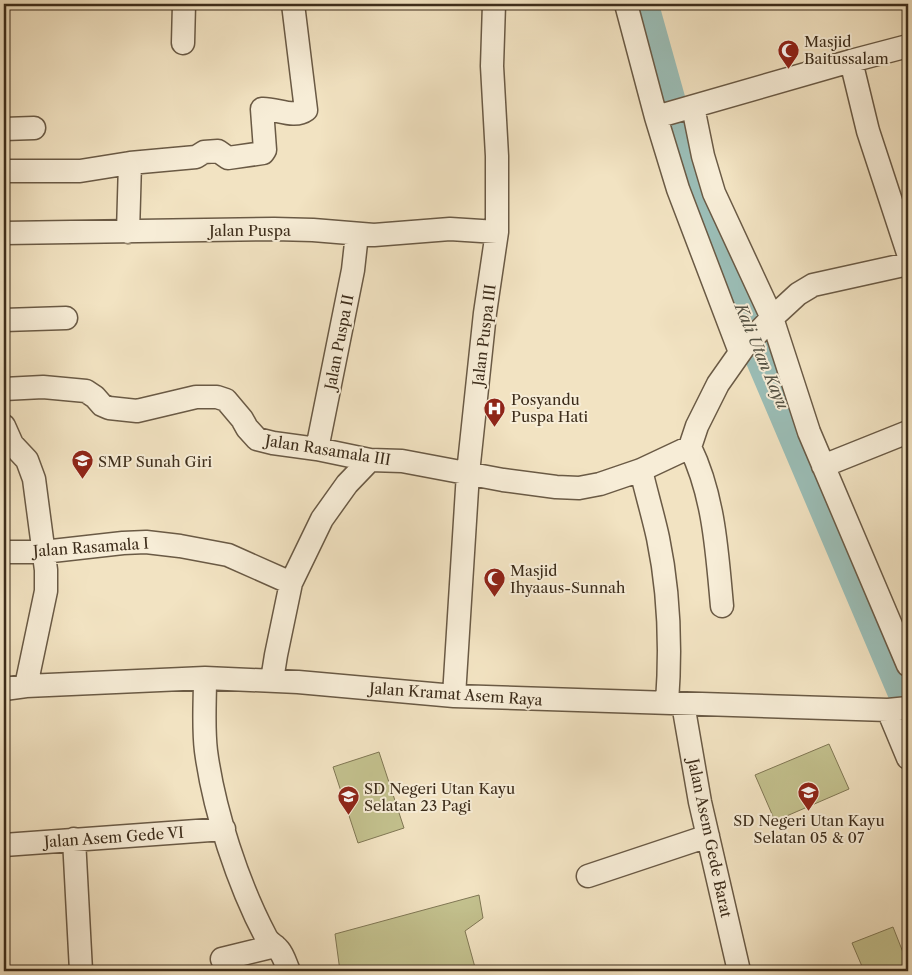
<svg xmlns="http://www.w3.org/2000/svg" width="912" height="975" font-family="'Libre Caslon Text',serif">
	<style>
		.green { fill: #c3c18e; stroke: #807754 }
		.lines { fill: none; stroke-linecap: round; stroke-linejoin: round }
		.river { stroke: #9bbeb7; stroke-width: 35 }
		.minor-casing { stroke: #6a5a45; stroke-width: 25 }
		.minor { stroke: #f7edd7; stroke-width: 22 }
		.labels { text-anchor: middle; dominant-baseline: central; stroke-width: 4; stroke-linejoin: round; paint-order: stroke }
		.poi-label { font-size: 15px; fill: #3d2d1b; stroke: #f7edd7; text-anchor: start }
		.street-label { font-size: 15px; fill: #3d2d1b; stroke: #f7edd7 }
		.water-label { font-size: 16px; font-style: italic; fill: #545142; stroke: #f7edd7 }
	</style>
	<rect width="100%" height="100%" fill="#f2e3c2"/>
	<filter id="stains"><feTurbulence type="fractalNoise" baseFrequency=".004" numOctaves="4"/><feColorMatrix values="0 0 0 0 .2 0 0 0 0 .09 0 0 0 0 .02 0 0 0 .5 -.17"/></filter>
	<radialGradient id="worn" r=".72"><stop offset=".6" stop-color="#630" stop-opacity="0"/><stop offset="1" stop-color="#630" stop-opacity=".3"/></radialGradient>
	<path class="green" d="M829,744l20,45 -74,32 -20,-46z
		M379,752l25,76 -46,15 -25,-76z
		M479,895l4,23 -18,13 11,40h-136l-5,-37z
		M893,927l15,38v6h-44l-12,-28z"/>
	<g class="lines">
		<path class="river" d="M641,4l35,125 51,145 181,425"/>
		<defs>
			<path id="minor" d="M626,4l30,113 22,72 62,163
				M183,43l1,-39
				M851,61l17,70 40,122
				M693,107l10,49 11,37 58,125 37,114 99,233
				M656,117l195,-56 57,-15
				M4,129l30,-1
				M4,171h76l50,-8 66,-6 8,-5 14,-1 10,7 35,-5 2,-3 -3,-41c14,-1 32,10 44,1l-13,-106
				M128,232l2,-69
				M4,233l270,-4 39,1 61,5 76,-6 47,3
				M772,318l26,-24 15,-9 95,-21
				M4,320l62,-2
				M4,389l39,-2 43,4 9,6 7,8 7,3 28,3 59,-14h21l9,3 16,19 5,9 10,11 16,4 44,6 53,11 32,1 101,19 53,7 23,1 21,-4 41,-14 49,-23
				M4,426l8,18 15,16 7,19 12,91v21l-20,95
				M317,449l36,-179 4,-36
				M823,466l85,-34
				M641,470c5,22 12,45 17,68 11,53 13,111 9,165
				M4,552h39l80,-9 23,-1 34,4 48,9 63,28
				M722,606c-5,-54 -8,-110 -32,-159l7,-21 21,-42 26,-37 26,-27
				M205,678c0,24 -2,49 1,73 8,60 32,133 60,186 3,6 9,8 13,13 5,6 7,15 10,21
				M272,680l4,-25 15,-72 31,-64 25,-35 23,-24
				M4,689l22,-3 179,-8 93,4 156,14 434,14 20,-2
				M454,696l14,-223 17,-160 12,-81v-76l-5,-90 2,-62
				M683,704l17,98 39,169
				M888,710l20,48
				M74,839l7,132
				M4,845l220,-16
				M588,876l120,-40
				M222,959l53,-13"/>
		</defs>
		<use href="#minor" class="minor-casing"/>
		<use href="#minor" class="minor"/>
	</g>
	<defs>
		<symbol id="mosque-pin" viewBox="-11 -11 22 30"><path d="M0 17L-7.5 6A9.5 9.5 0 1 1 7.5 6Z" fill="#8f2418" stroke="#f7edd7"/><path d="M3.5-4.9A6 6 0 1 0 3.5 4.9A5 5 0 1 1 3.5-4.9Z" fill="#fff"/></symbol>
		<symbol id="hospital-pin" viewBox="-11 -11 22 30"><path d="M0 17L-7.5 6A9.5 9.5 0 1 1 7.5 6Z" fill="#8f2418" stroke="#f7edd7"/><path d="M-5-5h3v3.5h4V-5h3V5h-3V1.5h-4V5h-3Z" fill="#fff"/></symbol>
		<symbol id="school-pin" viewBox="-11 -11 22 30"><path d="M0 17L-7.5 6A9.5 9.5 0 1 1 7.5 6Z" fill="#8f2418" stroke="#f7edd7"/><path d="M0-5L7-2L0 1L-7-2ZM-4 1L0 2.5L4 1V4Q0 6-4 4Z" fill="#fff"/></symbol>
	</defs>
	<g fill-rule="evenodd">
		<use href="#mosque-pin" x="776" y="38" width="25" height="34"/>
		<use href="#hospital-pin" x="482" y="396" width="25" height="34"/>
		<use href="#school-pin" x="70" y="448" width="25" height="34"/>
		<use href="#mosque-pin" x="482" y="566" width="25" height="34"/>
		<use href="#school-pin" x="796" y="780" width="25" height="34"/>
		<use href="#school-pin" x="336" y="784" width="25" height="34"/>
	</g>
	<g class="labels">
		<g class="poi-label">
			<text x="804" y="41">Masjid<tspan x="804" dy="17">Baitussalam</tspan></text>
			<text x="511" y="399">Posyandu<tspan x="511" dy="17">Puspa Hati</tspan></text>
			<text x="98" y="461">SMP Sunah Giri</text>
			<text x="510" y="570">Masjid<tspan x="510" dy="17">Ihyaaus-Sunnah</tspan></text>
			<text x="364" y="788">SD Negeri Utan Kayu<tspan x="364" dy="17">Selatan 23 Pagi</tspan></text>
			<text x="809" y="820" text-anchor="middle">SD Negeri Utan Kayu<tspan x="809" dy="17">Selatan 05 &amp; 07</tspan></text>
		</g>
		<g class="street-label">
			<text x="250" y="230">Jalan Puspa</text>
			<text transform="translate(484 335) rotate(-83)">Jalan Puspa III</text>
			<text transform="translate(339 342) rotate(-79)">Jalan Puspa II</text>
			<text transform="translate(328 450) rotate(9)">Jalan Rasamala III</text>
			<text transform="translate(91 547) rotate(-4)">Jalan Rasamala I</text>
			<text transform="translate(456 694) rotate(4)">Jalan Kramat Asem Raya</text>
			<text transform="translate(114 837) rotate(-4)">Jalan Asem Gede VI</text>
			<text transform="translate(710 838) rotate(78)">Jalan Asem Gede Barat</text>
		</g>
		<g class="water-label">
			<text transform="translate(762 356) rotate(67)">Kali Utan Kayu</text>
		</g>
	</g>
	<rect width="912" height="975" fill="none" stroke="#f2e3c2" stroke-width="20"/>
	<rect x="5" y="5" width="902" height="965" fill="none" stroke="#3d2d1b" stroke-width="2.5"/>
	<rect x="10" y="10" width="892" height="955" fill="none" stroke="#3d2d1b"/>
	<rect width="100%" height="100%" filter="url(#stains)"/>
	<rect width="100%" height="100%" fill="url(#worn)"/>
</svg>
